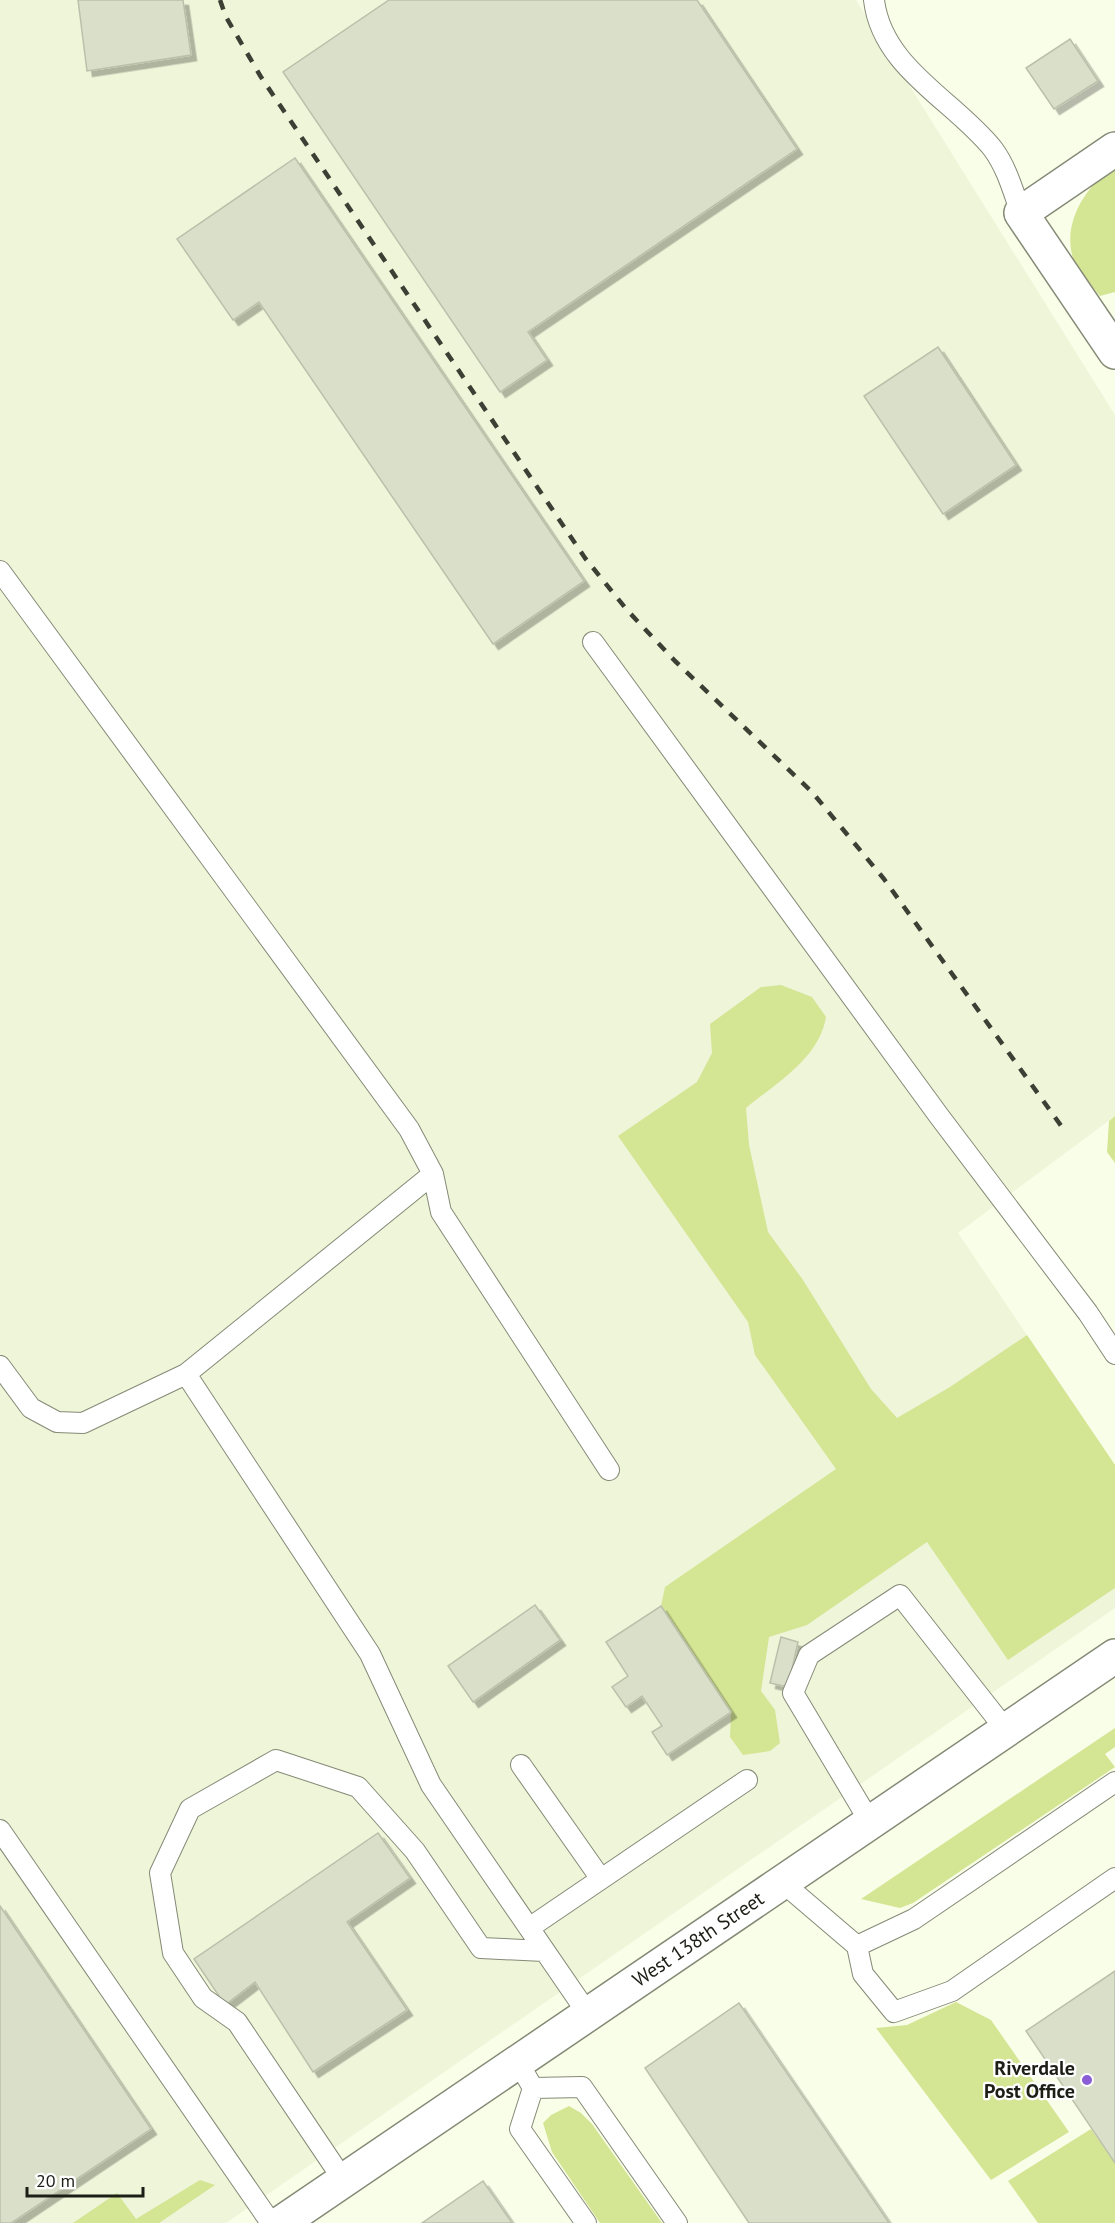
<svg xmlns="http://www.w3.org/2000/svg" width="1115" height="2223" font-family="'PT Sans',sans-serif">
	<style>
		.built { fill: #eef5d8 }
		.green { fill: #d4e594 }
		.building { fill: #dadfca; stroke: #bbc0ab; stroke-width: 1.5; filter: url(#shadow) }
		.lines { fill: none; stroke-linecap: round; stroke-linejoin: round }
		.lane-casing { stroke: #858a77; stroke-width: 22 }
		.street-casing { stroke: #858a77; stroke-width: 36 }
		.secondary-casing { stroke: #858a77; stroke-width: 36 }
		.lane { stroke: #fff; stroke-width: 20 }
		.street { stroke: #fff; stroke-width: 33 }
		.secondary { stroke: #fff; stroke-width: 33 }
		.rail { stroke: #3d3f35; stroke-width: 4.5; stroke-dasharray: 10 10; stroke-linecap: butt }
		.poi-dot { fill: #8a5cd6; stroke: #fff; stroke-width: 2 }
		.labels { text-anchor: middle; dominant-baseline: central; stroke-width: 4.5; stroke-linejoin: round; paint-order: stroke }
		.street-label { font-size: 20px; fill: #1d1f17; stroke: #fff }
		.poi-label { font-size: 20px; font-weight: bold; fill: #1d1f17; stroke: #fff; text-anchor: end }
	</style>
	<defs>
		<filter id="shadow"><feDropShadow dx="5.5" dy="5.5" stdDeviation="0" flood-color="#0004"/></filter>
	</defs>
	<rect width="100%" height="100%" fill="#f9fee8"/>
	<path class="built" d="M0,0h856l259,415v701l-157,117 157,232v143l-889,615h-226z"/>
	<path class="green" d="M1115,166v126l-15,4c-7,-9 -24,-27 -27,-38 -11,-35 13,-73 42,-92z
		M781,985l31,12 14,20c-7,42 -50,66 -80,91l3,37 19,87 35,48 68,109 26,29 53,-31 77,-52 88,130v123l-107,72 -81,-118 -120,83 -38,12 -8,54 14,19 5,33 -10,8 -27,4 -13,-18 1,-25 -70,-106 4,-19 171,-118 -81,-114 -7,-33 -130,-186 79,-54 15,-29 -2,-29 51,-37z
		M1115,1116v47l-8,-11 2,-31z
		M1115,1728v19l-10,7 10,13 -202,136 -13,5 -39,-9z
		M956,2002l35,18 78,112 -78,48 -115,-152 31,-3z
		M569,2106l12,7 11,11 70,99h-62l-48,-71 -9,-29 8,-8z
		M1091,2129l24,34v60h-77l-30,-42z
		M200,2180l15,5 -56,38h-86l44,-30 19,26z"/>
	<path class="building" d="M78,0h105l8,55 -104,16z
		M389,0h308l100,149 -269,183 19,28 -47,32 -217,-320z
		M1070,39l28,42 -44,28 -28,-41z
		M295,158l289,423 -91,63 -234,-342 -26,18 -56,-81z
		M938,347l78,118 -73,49 -79,-118z
		M535,1605l25,35 -87,62 -25,-36z
		M661,1606l70,106 -64,43 -15,-23 10,-6 -20,-30 -16,11 -14,-20 16,-11 -22,-34z
		M781,1637l17,5 -10,45 -18,-4z
		M378,1833l32,45 -63,44 60,88 -94,62 -58,-90 -30,23 -31,-46z
		M0,1906l151,223 -140,94h-11z
		M1115,1971v192l-89,-132z
		M739,2003l150,220h-140l-104,-155z
		M483,2181l29,42h-90z"/>
	<g class="lines">
		<defs>
			<path id="lane" d="M874,0c8,68 80,100 119,149 14,19 20,42 28,64
				M0,571l409,558 24,45 -247,200 -103,49 -26,-1 -26,-14 -31,-42
				M593,642l346,474 149,197 27,41
				M433,1174l8,38 168,258
				M186,1374l184,280 61,131 157,229
				M521,1765l80,114
				M870,1822l-77,-129 16,-38 91,-60 106,135
				M0,1830l271,393
				M782,1882l75,64 6,28 31,38 58,-21 163,-113
				M529,1928l218,-148
				M857,1946l57,-27 201,-137
				M526,2076l7,12 -13,41 66,94
				M533,2088l49,-1 95,136
				M344,2181l-107,-159 -34,-24 -30,-45 -13,-80 30,-64 86,-49 82,27 57,64 66,97 63,3"/>
			<path id="street" d="M1115,149l-94,64 94,139"/>
			<path id="secondary" d="M281,2223l834,-567"/>
		</defs>
		<use href="#lane" class="lane-casing"/>
		<use href="#street" class="street-casing"/>
		<use href="#secondary" class="secondary-casing"/>
		<use href="#lane" class="lane"/>
		<use href="#street" class="street"/>
		<use href="#secondary" class="secondary"/>
		<path class="rail" d="M220,0l6,17 35,60 324,481 42,52 48,51 137,131 72,87 178,248"/>
	</g>
	<circle class="poi-dot" cx="1087" cy="2080" r="6"/>
	<g class="labels">
		<g class="street-label">
			<text transform="translate(698 1939) rotate(-34)">West 138th Street</text>
		</g>
		<g class="poi-label">
			<text x="1075" y="2068">Riverdale<tspan x="1075" dy="23">Post Office</tspan></text>
		</g>
	</g>
	<path d="M27 2187v9h116v-9" fill="none" stroke="#1d1f17" stroke-width="3"/>
	<text x="36" y="2187" font-size="18" fill="#1d1f17" stroke="#ffffff" stroke-width="4.5" paint-order="stroke">20 m</text>
</svg>
